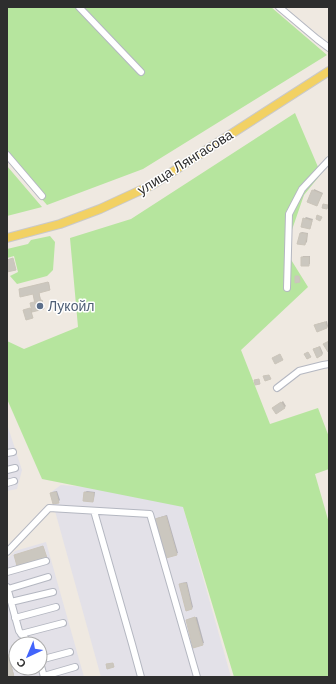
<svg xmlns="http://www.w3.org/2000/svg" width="336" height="684" font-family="'DM Sans',sans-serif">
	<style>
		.industrial { fill: #e3e1e8; fill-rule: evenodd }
		.green { fill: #b6e59e }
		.shadow { fill: #0003 }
		.building { fill: #cbc7bf; stroke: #cbc5ba }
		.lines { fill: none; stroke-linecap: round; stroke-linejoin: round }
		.minor-casing { stroke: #b4b7c1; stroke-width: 8 }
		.major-casing { stroke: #c9c9c9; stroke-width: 10 }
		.minor { stroke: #fff; stroke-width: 6 }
		.major { stroke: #f2d163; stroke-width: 8 }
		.service-dot { fill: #5c6f8a; stroke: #fff; stroke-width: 1.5 }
		.labels { text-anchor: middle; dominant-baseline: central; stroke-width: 3; stroke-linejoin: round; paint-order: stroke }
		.street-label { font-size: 14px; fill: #2e2e2e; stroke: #fff }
		.service-label { font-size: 14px; fill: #4e5e75; stroke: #fff; text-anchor: start }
	</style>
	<rect width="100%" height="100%" fill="#efe9e1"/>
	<path class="industrial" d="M7,424l15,46 -5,19 -10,2z
		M61,485l91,7 31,15 48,170h-130l-51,-184z
		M46,542l38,135h-77v-118l8,-8zM16,644h24v24h-24z"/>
	<path class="green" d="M7,7h264l56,48 -184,114 -96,36 -40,-46z
		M295,113l26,61 -17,21 -19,55 23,37 -67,63 29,74 48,-16 11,29v32l-14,5 14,49v154h-95l-51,-170 -141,-28 -35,-80v-58l17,8 54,-22 -8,-89 61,-19z
		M7,166l35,41 -35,9z
		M50,236l5,6 -2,28 -6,6 -30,8 -7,-8 8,-4 -4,-16 -7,2v-9l21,-5 3,-4z"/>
	<path class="shadow" d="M314,189l9,4 -6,12 -4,-14z
		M306,217l7,2 -2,7 -1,2 -6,-9z
		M302,232l6,1 -1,9 -2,2 -5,-11z
		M303,256h7v8l-2,1 -6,-7z
		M49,282l1,7 -11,3 2,9 1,-1 2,8 -12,3v6l-7,-7 7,-2 3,-6 -2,-9 -13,-4z
		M327,321l1,5 -1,2 -10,-4z
		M320,346l3,7 -1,2 -6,-7z
		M283,401l3,5 -1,1h-10z
		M57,491l3,9 -2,2 -7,-8 1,-2z
		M87,491l8,1 -1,7 -1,2 -9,-1 1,-8z
		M167,515l11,38 -2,1 -20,-35 1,-1z
		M187,582l6,25 -1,1 -6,2 -6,-25 1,-2z
		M197,617l7,26 -2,1 -15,-24 2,-1z
		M7,650l7,25 -5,2h-2z"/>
	<path class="building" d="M312,190l10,4 -5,12 -10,-4z
		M323,204l5,1 -1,4 -5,-1z
		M317,215l5,2 -2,4 -4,-2z
		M303,218l9,3 -2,8 -9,-2z
		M300,233l7,1 -2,11 -8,-1z
		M301,257h8v9h-8z
		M13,258l3,12 -9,2v-12z
		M295,276h4l1,6 -5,1z
		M48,282l2,8 -11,3 2,10 -6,1 -2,-10 -13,3 -1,-8z
		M42,300l2,9 -12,3 -2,-9z
		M30,308l3,10 -7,2 -3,-10z
		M325,322l2,6 -10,4 -3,-7z
		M329,341v10l-1,1 -5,-8z
		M319,347l3,8 -5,3 -4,-9z
		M308,352l3,5 -4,2 -3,-5z
		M280,354l3,6 -8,4 -3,-6z
		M269,375l2,4 -6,2 -2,-5z
		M259,379l1,5 -5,1 -1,-5z
		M281,402l4,6 -9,6 -4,-6z
		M56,492l3,11 -6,1 -3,-11z
		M84,492l10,1 -1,9 -10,-1z
		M166,516l11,39 -11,3 -11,-39z
		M43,546l4,12 -30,8 -3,-11z
		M186,583l6,26 -6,2 -7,-27z
		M195,617l8,28 -10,3 -7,-28z
		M7,651l7,26h-7z
		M113,663l1,4 -7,2 -1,-5z"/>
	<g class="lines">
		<defs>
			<path id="minor" d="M79,7l62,65
				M279,7l38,32 12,9
				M7,155l35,41
				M287,288l2,-74 13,-25 27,-29
				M277,388l22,-17 24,-6 6,-1
				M7,453l6,-1
				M7,470l8,-2
				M7,483l7,-2
				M94,511l38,133 9,33
				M7,552l42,-44 101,6 47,163
				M7,572l39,-11
				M7,587l12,44 11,13
				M8,589l40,-12
				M11,602l42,-10
				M15,618l41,-11
				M21,634l42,-11
				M40,660l30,-8
				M40,662l4,15
				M44,676l31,-9"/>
			<path id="major" d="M7,238l53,-14 40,-15 52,-24 177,-114"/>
		</defs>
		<use href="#minor" class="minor-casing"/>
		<use href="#major" class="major-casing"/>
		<use href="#minor" class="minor"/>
		<use href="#major" class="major"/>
	</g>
	<circle class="service-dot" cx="40" cy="306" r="4"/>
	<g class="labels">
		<g class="street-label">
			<text transform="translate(185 162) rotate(-32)">улица Лянгасова</text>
		</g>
		<g class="service-label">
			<text x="48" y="306">Лукойл</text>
		</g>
	</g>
	<rect width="336" height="684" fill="none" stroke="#2e2e2e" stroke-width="16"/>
	<g transform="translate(28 656) rotate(224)"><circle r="19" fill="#ffffff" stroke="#ababab"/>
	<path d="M0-3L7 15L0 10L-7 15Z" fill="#4264fb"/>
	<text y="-6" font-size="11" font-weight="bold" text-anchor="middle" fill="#2e2e2e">С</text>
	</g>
</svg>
